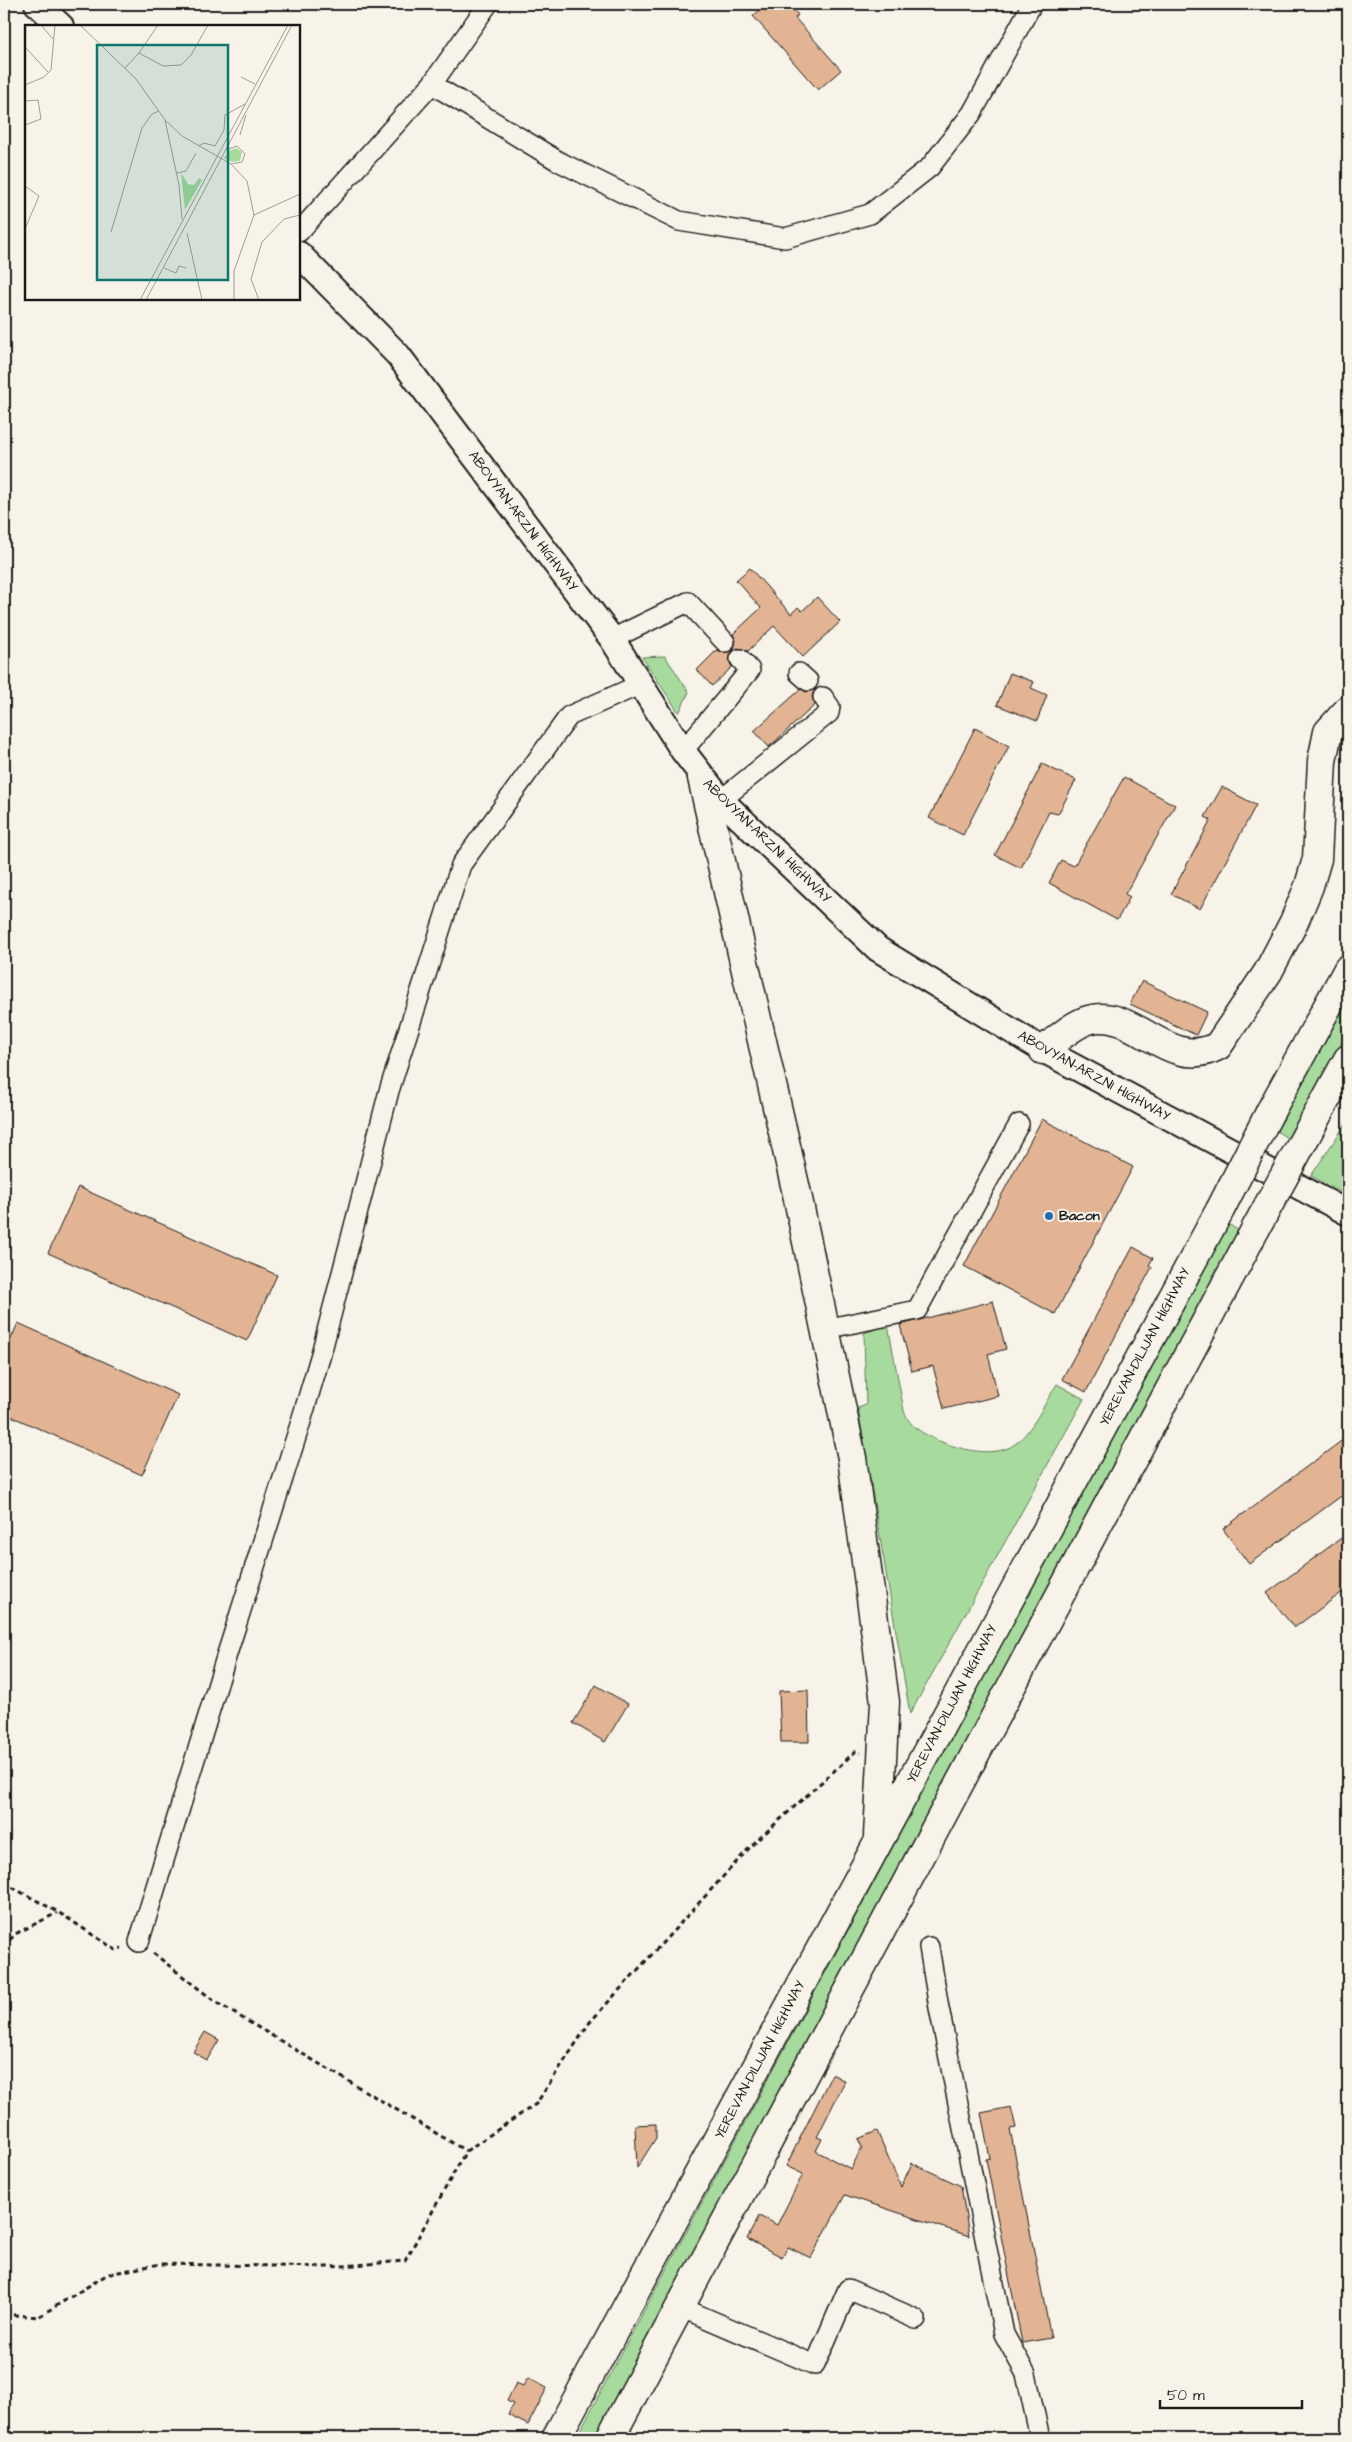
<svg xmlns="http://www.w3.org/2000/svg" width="1352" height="2442" font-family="'Architects Daughter',sans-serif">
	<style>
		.green { fill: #a6db9d; stroke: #617c5c }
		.building { fill: #e2b493; stroke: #1c1c1c }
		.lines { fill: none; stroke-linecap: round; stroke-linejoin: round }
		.minor-casing { stroke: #1c1c1c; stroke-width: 22 }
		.major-casing { stroke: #1c1c1c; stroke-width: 28 }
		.highway-casing { stroke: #1c1c1c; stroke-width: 31 }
		.path { stroke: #1c1c1c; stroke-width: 3; stroke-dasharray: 5 4; stroke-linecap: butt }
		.minor { stroke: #f7f3e8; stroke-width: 19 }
		.major { stroke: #f7f3e8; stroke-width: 24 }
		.highway { stroke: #f7f3e8; stroke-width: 28 }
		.highway-bridge-casing { stroke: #1c1c1c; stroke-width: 31; stroke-linecap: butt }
		.highway-bridge { stroke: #f7f3e8; stroke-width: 28 }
		.poi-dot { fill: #1f6fb2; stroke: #f7f3e8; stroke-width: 2 }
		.labels { text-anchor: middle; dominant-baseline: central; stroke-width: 4; stroke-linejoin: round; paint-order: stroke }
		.street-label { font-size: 14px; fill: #1c1c1c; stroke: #f7f3e8 }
		.poi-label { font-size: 14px; font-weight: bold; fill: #1c1c1c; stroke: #f7f3e8; text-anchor: start }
		.inset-road { fill: none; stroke: #9f9d96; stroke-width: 1 }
		.view { fill: #0f766e; fill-opacity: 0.15; stroke: #0f766e; stroke-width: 2.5 }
		.inset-edge { fill: none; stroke: #1c1c1c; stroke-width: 2.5 }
	</style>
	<rect width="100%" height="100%" fill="#f7f3e8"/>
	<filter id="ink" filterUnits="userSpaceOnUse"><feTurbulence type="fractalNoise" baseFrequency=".02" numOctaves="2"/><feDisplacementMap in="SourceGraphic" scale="10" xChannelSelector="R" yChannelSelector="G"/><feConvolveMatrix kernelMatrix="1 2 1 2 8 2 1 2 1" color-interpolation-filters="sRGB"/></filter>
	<g filter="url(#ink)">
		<path class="green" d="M665,656l24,36 -10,21 -37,-56z
			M1348,1000v31l-59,108 -13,-8z
			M1348,1120v76l-37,-20z
			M1227,1223l12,8 -68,131 -577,1076h-18z
			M888,1325l16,86c3,7 6,13 13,18 22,16 75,33 98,15 16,-11 31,-43 42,-60l27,15 -174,315 -52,-306 8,-3 -2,-72z"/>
		<path class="building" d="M767,4h22l9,11 -3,3 46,52 -23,20 -65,-74z
			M750,568l41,46 7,-7 4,4 15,-14 23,25 -37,35 -29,-31 -26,25 -10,-3 -6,3 -3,10 3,6 -20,19 -15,-16 20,-20 10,3 6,-3 3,-10 -3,-6 28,-26 -25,-28z
			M1010,673l24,9 -3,6 16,7 -10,26 -40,-16z
			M801,689l5,3 9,-3 -3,8 3,8 -46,42 -15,-16z
			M975,728l34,18 -46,89 -34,-17z
			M1042,764l34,16 -18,34 -9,-2 -28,56 -26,-13z
			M1124,777l51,28 -50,89 5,3 -13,23 -68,-37 12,-23 13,6z
			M1222,787l34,18 -56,104 -29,-15 40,-74 -6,-3z
			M1142,981l65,31 -11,23 -66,-31z
			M1042,1119l91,48 -78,147 -91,-48z
			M78,1187l199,88 -30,66 -199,-88z
			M1133,1247l20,11 -4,7 3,2 -66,125 -24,-13z
			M993,1301l13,48 -18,5 10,42 -54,13 -11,-43 -21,5 -12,-46z
			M18,1323l160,72 -36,80 -138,-62v-58z
			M1348,1436v55l-99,73 -26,-35z
			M1348,1533v55l-54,40 -27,-35z
			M596,1685l32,19 -23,38 -32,-19z
			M808,1690l1,52h-28l-2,-51z
			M205,2032l14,8 -12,20 -14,-8z
			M832,2074l13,7 -28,56 5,2 -6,12 35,18 11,-22 -4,-8 19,-8 24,56 11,-24 49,23 8,50 -124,-41 -34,63 -23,-11 -6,10 -35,-18 12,-23 18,9 26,-51 -17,-8z
			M1011,2107l5,21 -6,1 41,209 -29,5 -36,-184 4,-1 -9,-45z
			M656,2124v14l-19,30 -2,-43z
			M528,2378l19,10 -19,37 -20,-10 5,-11 -6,-3 9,-18 7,3z"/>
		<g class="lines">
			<defs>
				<path id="minor" d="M432,84l56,-80
					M299,232l133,-148 126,77 121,60 106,17 85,-24 60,-47 42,-54 60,-109
					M612,639l76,-37 37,40
					M799,673l9,8
					M683,751l67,-81 -10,-11
					M721,800l108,-87 1,-6 -7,-10
					M825,1329l92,-19 102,-186
					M139,1942l88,-288 72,-226 22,-74 68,-263 72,-226 108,-149 70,-31
					M929,1947l10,61 65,326 22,40 14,64
					M680,2307l135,58 33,-76 68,30"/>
				<path id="major" d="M37,4l24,22
					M299,254l99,101 214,284 71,112 38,49 157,149 165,101 305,163"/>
				<path id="highway" d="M702,778l95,416 55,264 33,244 -7,134
					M1043,1050c14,-10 29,-25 45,-30 47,-14 79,53 130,26l50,-74 26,-50 15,-36 8,-27 5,-98 6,-29 20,-22
					M1270,1112l78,-143
					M1307,1134l41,-75
					M556,2438l664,-1228
					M610,2438l646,-1210"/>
			</defs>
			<use href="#minor" class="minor-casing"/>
			<use href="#major" class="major-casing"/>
			<use href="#highway" class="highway-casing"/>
			<path class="path" d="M4,1883l54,29 58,38 6,-2
				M4,1947l11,-13 42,-21
				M153,1953l64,50 249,148
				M4,2314l34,3 70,-43 52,-10 170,3 75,-6 61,-110 70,-47 54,-82 162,-177 104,-94 4,2"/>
			<use href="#minor" class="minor"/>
			<use href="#major" class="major"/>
			<use href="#highway" class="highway"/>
			<defs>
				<path id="highway-bridge" d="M1220,1210l50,-98
					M1256,1228l51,-94"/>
			</defs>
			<use href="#highway-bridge" class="highway-bridge-casing"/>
			<use href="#highway-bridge" class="highway-bridge"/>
		</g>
	</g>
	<circle class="poi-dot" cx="1049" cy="1216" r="5"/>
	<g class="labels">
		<g class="street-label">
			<text transform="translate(523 521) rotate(53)">ABOVYAN-ARZNI HIGHWAY</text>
			<text transform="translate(767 841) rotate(44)">ABOVYAN-ARZNI HIGHWAY</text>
			<text transform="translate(1094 1076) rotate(29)">ABOVYAN-ARZNI HIGHWAY</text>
			<text transform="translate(1145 1347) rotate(-62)">YEREVAN-DILIJAN HIGHWAY</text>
			<text transform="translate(952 1704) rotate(-62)">YEREVAN-DILIJAN HIGHWAY</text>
			<text transform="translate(760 2060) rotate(-62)">YEREVAN-DILIJAN HIGHWAY</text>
		</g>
		<g class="poi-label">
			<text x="1059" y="1216">Bacon</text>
		</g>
	</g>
	<g transform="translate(25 25)">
		<rect width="275" height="275" fill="#f7f3e8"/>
		<path d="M211,123l6,4 -2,9 -8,1 -8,-4 5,-7zM156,148l7,11 6,1 5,-7 3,2 -17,30z" fill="#a6db9d"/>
		<path class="inset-road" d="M16,0l12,14M55,0l56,54 29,41 17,16 49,28 16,17 7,34 -20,56v29M0,22l24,26M114,28l19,-28M100,43l14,-15 24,13 18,-1 10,-10 17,-30M216,52l14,7M0,60l19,-8 7,-7 4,-45M0,76l13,-1 3,19 -16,6M140,95l14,65 3,34M215,110l6,-20M173,121l6,-3 11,3 9,-16 1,-15 20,-11M201,125l11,-4 8,8 -3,8 -11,2M152,148l9,-2 10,-18M0,161l14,10 -14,33M229,190l46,-21M86,207l31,-104 10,-14 7,-3M162,208l15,67M139,243l12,5 3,-7 7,2M115,275l148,-275M121,275l146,-275M234,275l-8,-21 11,-37 22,-23 16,-4"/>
		<path class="view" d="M72,20h131v235h-131z"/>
		<rect width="275" height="275" class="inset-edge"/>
	</g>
	<rect width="1352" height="2442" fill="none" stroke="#f7f3e8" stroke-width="20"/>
	<rect x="10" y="10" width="1332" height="2422" fill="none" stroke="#1c1c1c" stroke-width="2" filter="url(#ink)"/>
	<path d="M1160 2400v8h142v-8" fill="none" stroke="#1c1c1c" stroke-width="2.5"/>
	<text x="1167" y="2400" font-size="15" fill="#1c1c1c" stroke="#f7f3e8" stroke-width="4" paint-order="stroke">50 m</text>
</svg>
